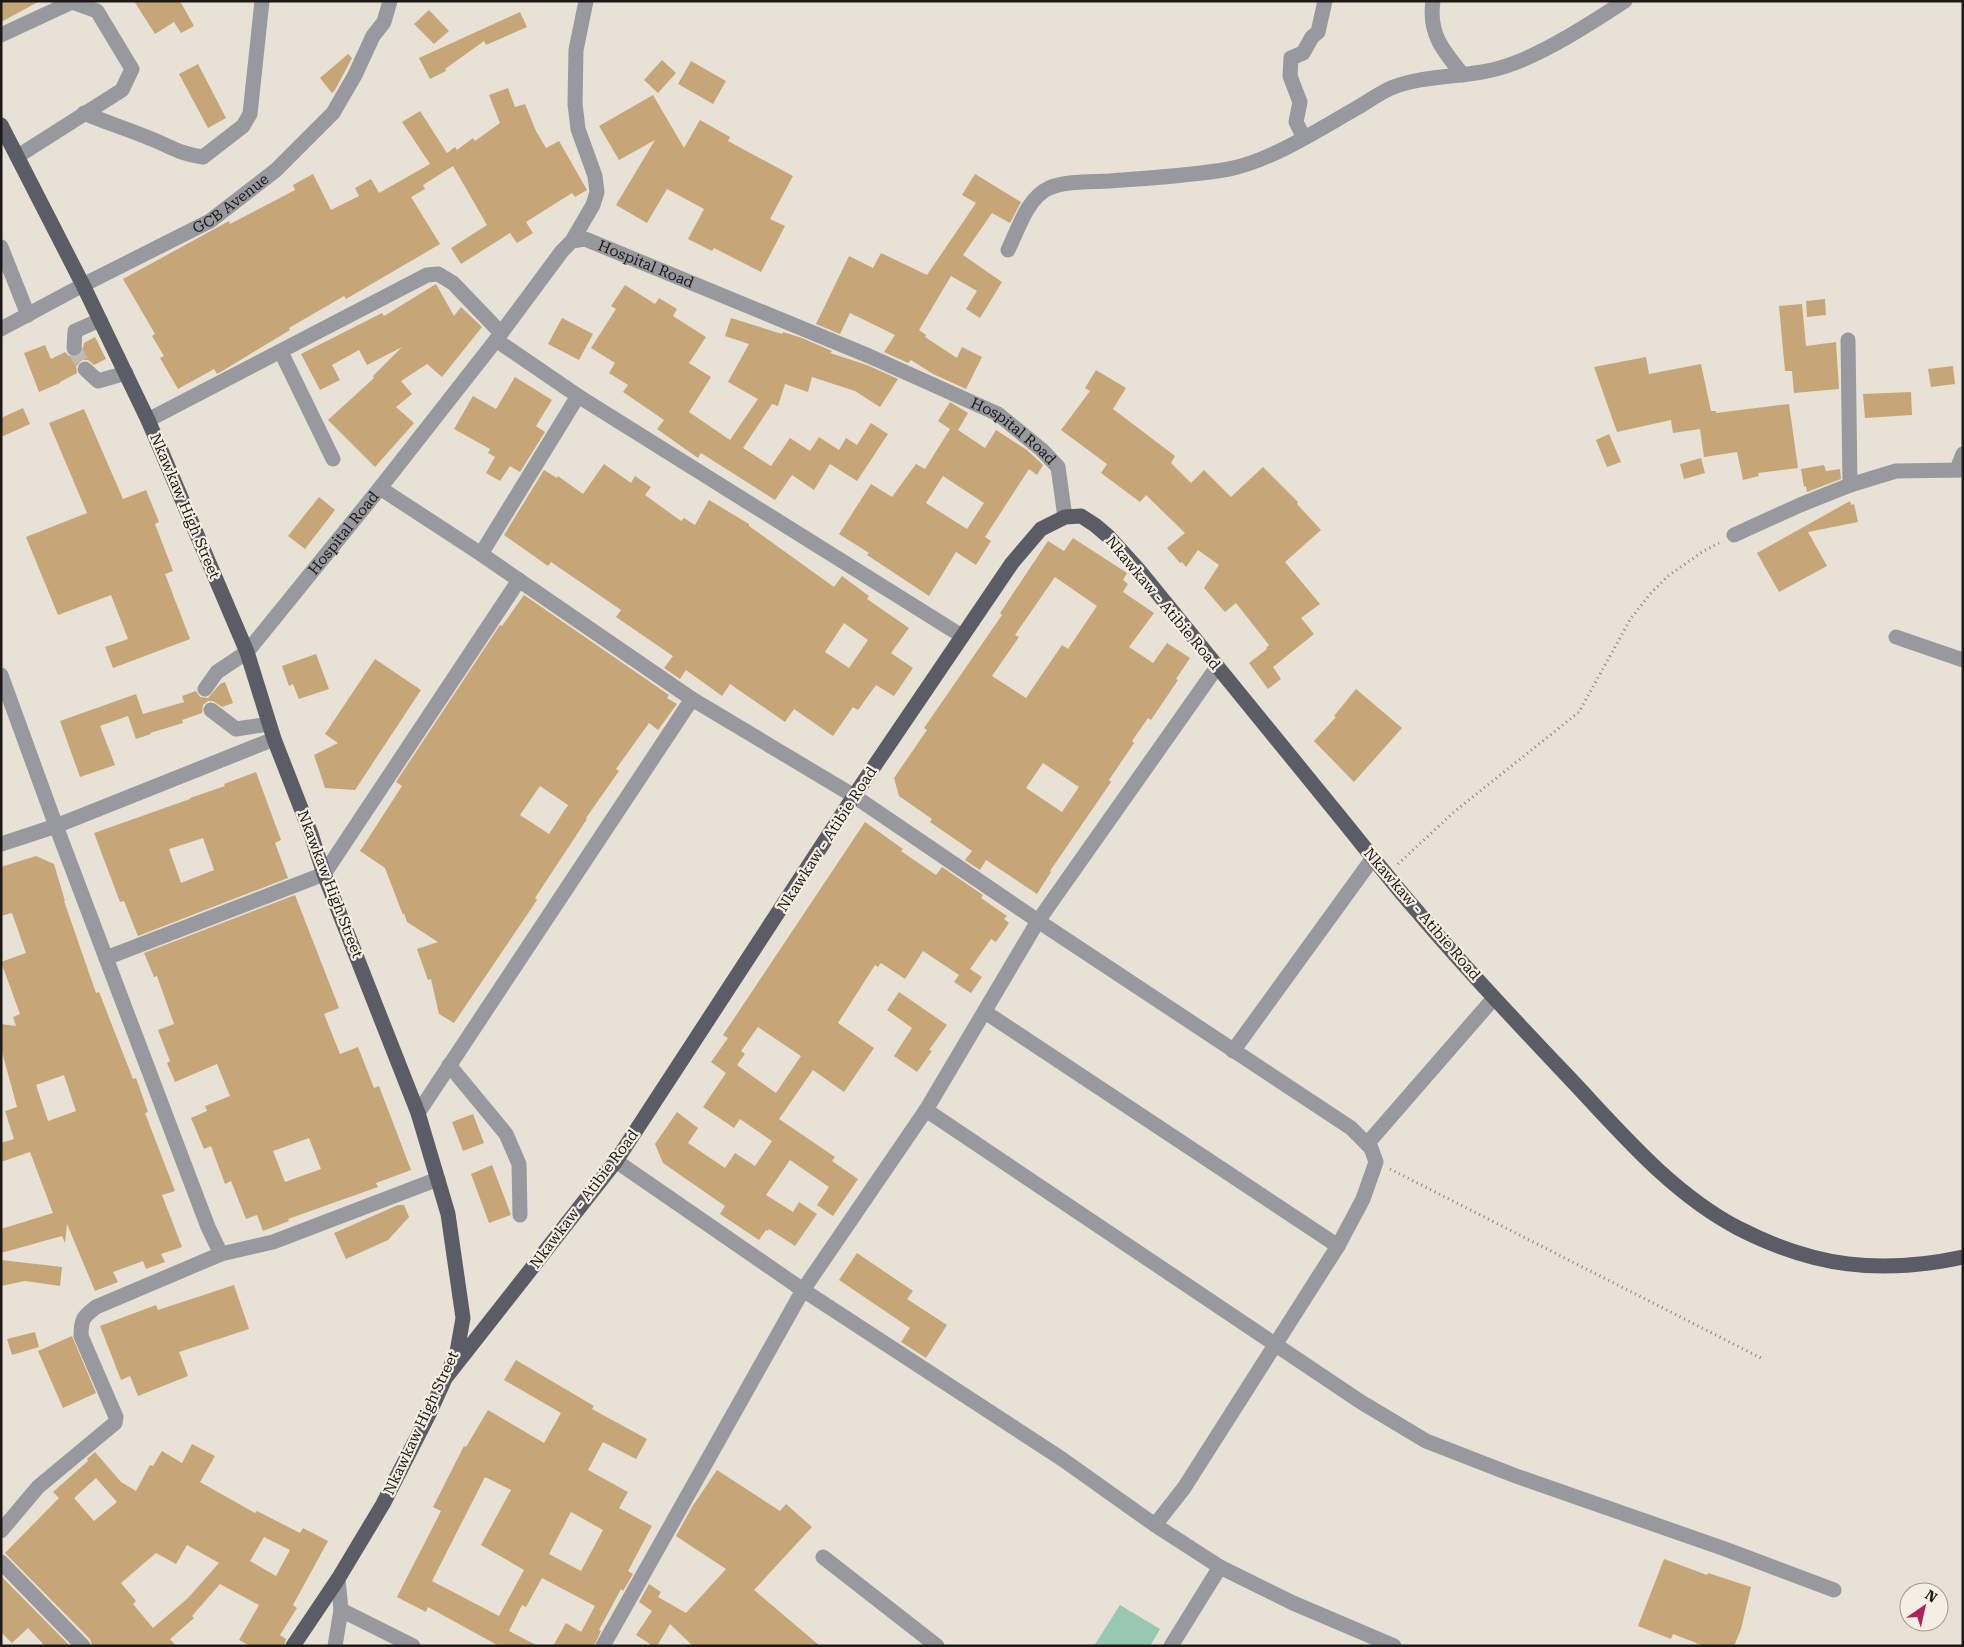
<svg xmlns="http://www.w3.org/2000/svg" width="1964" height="1647" font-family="'Roboto Serif',serif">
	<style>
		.green { fill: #98c8b2 }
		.building { fill: #c6a677; fill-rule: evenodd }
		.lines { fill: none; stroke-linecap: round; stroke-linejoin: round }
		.minor-tunnel { stroke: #bfb9b0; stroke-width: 15; stroke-dasharray: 15 8; stroke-linecap: butt }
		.path { stroke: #87827b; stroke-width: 3; stroke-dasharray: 1 4; stroke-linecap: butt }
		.minor { stroke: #97999e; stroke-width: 15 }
		.major { stroke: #5b5d66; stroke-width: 15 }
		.labels { text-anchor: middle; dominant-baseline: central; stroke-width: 4.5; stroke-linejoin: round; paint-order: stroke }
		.street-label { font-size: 15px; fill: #1c1916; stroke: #f5eee3 }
	</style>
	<rect width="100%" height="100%" fill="#e8e1d6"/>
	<path class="green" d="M1120,1605l40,24 -10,17h-56z"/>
	<path class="building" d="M1,1h39l-39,21z
		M134,1h46l14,25 -13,7 -7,-11 -19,12z
		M429,10l20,21 -15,13 -20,-20z
		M520,12l7,15 -41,18 -2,-4 -39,28 1,2 -16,8 -11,-21z
		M348,54l4,4 -17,32 -3,3 -12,-15z
		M662,60l14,13 -18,20 -14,-13z
		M691,61l35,20 -13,23 -35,-20z
		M198,64l28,54 -18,10 -29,-54z
		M508,88l7,19 10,-3 11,27 10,17 13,-7 28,49 -12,7 -3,-4 -46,29 7,11 -16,10 -7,-10 -49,31 -10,-16 36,-23 -34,-59 -30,19 2,4 -14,8 29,47 -94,55 -2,-3 -55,32 1,2 -66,40 -7,4 -3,-5 -36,20 -18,-31 4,-2 -12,-20 3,-2 -32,-55 106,-58 1,3 65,-34 -2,-5 20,-11 18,36 28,-14 -4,-8 16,-9 8,14 51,-29 -28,-42 18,-11 27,42 8,-6 2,3 16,-12 2,3 25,-18 -11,-28z
		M653,95l31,53 16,-28 30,17 -2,4 65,35 -23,43 15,7 -24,46 -47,-24 -2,3 -24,-12 16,-30 -37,-20 -20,34 -31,-18 39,-65 -36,20 -20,-34z
		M975,174l46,28 -11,21 -18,-10 -29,42 39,27 -22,36 -14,-9 11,-18 -26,-15 -32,54 7,5 -1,2 32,21 5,-11 20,10 -16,32 -33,-15 -22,-14 -3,3 -24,-11 11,-17 -45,-22 -10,21 -24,-10 33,-68 24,12 8,-15 46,22 49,-72 -14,-8z
		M436,284l18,32 7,-9 21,20 -40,50 -15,-13 -26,17 11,13 -16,13 18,16 -39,44 -47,-47 46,-42 -1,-2 29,-29 -35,18 -8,-15 -27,15 8,15 -20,10 -19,-36 81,-41 2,3z
		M625,285l30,19 4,-6 18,11 -4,7 33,21 -17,26 22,14 -22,35 41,28 28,-41 -30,-17 21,-38 -24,-8 6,-18 51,16 1,-2 19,6 30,13 -2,2 37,12 31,14 -18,28 -25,-16 -43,-14 -4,15 -23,-8 -7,22 -6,-2 -29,44 28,18 19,-28 20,13 9,-14 20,13 7,-12 11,7 14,-22 17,11 -31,47 -27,-17 -16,26 -22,-15 -17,25 -74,-47 -3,5 -41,-29 7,-9 -41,-28 5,-7 -19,-12 6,-10 -24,-15 25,-39 -5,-3z
		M1825,299l1,16 -19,2 -1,-16z
		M1802,304l4,42 30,-4 3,47 -45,4 -2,-22h-7l-6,-65z
		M562,318l31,16 -14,26 -31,-16z
		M95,337l11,22 -12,6 -6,-5h-6l-6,6 1,7 -17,9v1l-21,9 -15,-39 21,-8 6,14 14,-7 4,4 9,1 4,-4 2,-10z
		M1646,357l3,17 52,-10 10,47h5v2l73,-9 9,64 -40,5 1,3 -16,4 -6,-28 -33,5 -4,-28 -27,4 -2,-13 -54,12 -23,-65z
		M1953,366l2,18 -24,3 -3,-18z
		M1096,370l30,18 -13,21 62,47 -4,7 20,20 13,-13 27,27 32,-30 35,35 -1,2 24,26 -36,32 35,42 -19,14 13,16 -41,33 8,12 -13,10 -19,-26 18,-14 -1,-1 3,-3 -33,-42 -11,9 -21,-24 15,-23 -21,-15 -12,17 -4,-5 -2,1 -13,-15 18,-15 -39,-38 -6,7 -39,-29 6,-9 -46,-34 29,-39 -5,-3z
		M515,377l37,23 -16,26 9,6 -25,40 -10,-6 -10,15 -14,-8 9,-16 -7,-4 2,-4 -36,-20 19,-33 23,13z
		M1911,392l1,23 -47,3 -2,-24z
		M950,402l18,11 -10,17 27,18 11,-18 31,20 16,15 -6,10 -8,-6 -44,68 6,4 -15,24 -20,-13 -27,44 -62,-41 2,-2 -30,-19 32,-50 21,13 24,-33 9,5 25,-40 -12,-8zM943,476l41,27 -17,26 -41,-26z
		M23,408l7,16 -29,13v-19z
		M84,409l39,90 23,-9 13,32 -4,2 18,47 -8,3 25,65 -77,29 -8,-21 23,-8 -17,-44 -53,20 -32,-78 61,-24 -38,-90z
		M1609,434l12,28 -14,5 -11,-27z
		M1701,458l4,15 -21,6 -4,-15z
		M604,464l27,19 4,-7 16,11 -6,8 36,26 3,-3 11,7 14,-25 40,24v2l85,61 8,-11 27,20 -2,3 42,29 -18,25 22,15 -19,28 -18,-11 -18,25 -5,-3 -20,29 -39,-27 -9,13 -55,-38 -8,12 -36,-26 -6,9 -16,-11 9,-12 -57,-39 5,-7 -70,-48 -3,4 -44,-31 40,-65 13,8 1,-2 25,18zM844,623l24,17 -19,28 -24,-16z
		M1824,465l2,6 14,-2 1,10 -34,13 -1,-6 -2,1 -3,-18z
		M319,497l16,13 -30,39 -17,-13z
		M1850,501l1,4 3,-1 4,18 -50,10 19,34 -48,26 -22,-39z
		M1073,538l54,35 -4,7 5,4 -5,8 31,21 -25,34 24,16 14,-20 23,15 -14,21 2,1 -27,40 -3,-2 -16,23 2,2 -25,37 2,2 -61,89 1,1 -14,22 -51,-34 -6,10 -15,-10 7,-9 -42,-29 2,-3 -33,-23 -5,-18 33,-48 -3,-2 78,-113 -2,-2 48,-72 16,10zM1055,577l42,29 -29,43 -6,-4 -36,53 -34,-22 27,-39 -4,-2zM1043,763l36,24 -17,25 -36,-24z
		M524,595l145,100 -2,3 10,6 -19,26 -9,-7 -33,46 3,2 -33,47 1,1 -52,79 2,2 -83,123 -15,-9 -8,-35 -3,1 -11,-31 21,-7 -31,-20 -3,-9 -1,2 -18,-47 -25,-17 42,-65 -6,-4 104,-157 2,1zM540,786l28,19 -19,29 -29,-19z
		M316,654l13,35 -30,10 -6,-15 -4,2 -7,-20z
		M375,659l46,31 -66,100 -30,-2 -11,-33 24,-12 -13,-9z
		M225,682l8,21 -11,4 -9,-6h-5l-5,4 -1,8 -20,7 1,3 -33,10 1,1 -15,5 -8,-23 -28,10 15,39 -35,12 -20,-56 76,-27 7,20 41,-12 -2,-6 14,-5 4,6 8,1 12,-14z
		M1356,689l46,39 -48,54 -40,-41 22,-24 -2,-1z
		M256,772l25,68 -6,3 13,35 -150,58 -14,-35 -4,1 -26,-69 96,-34v-1l35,-12 -1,-2zM203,838l11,32 -33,13 -12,-34z
		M865,822l38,27 -2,2 35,24 6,-8 41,28 -2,3 26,18 -3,3 5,4 -13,19 -5,-3 -21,30 12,8 -11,16 -17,-11 5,-7 -36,-24 -18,28 -24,-16 -3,4 -3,-2 -37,58 36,25 -30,44 -31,-22 -34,49 56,38 -3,4 26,18 -25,37 -16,-11 12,-18 -39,-27 -24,35 27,17 6,-10 18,12 -22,32 -26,-17 -1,2 -2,-1 -7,10 -39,-26 5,-8 -62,-43 -8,-19 22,-32 21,16 -10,15 37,25 10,-15 20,13 17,-25 -32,-22 -6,9 -31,-21 23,-34 -15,-11 17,-24 -5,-3zM758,1027l43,29 -25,37 -39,-28 8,-11 -4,-3z
		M36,856l18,8 11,37h-1l32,92 3,-1 34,87 3,-1 12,34 -3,1 30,78 -13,4 20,52 -21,7 4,8 -19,7 -3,-8 -30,11 5,10 -23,9 -28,-67 -2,19 -3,-7 -61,17v-24l52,-16 -23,-61 -29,10v-19l13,-4 -9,-28 12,-4 -16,-59v-24l15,2 -3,-9 7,-3 -19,-52 25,-9 -14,-40 -11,3v-49zM64,1075l12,36 -28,10 -12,-36z
		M295,895l44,113 -15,6 16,40 18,-7 16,41 5,-2 32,84 -35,13 2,4 -90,32 1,2 -26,10 -6,-16 -11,4 -15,-38 -6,3 -14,-38 -7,3 -13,-31 16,-7 -2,-5 25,-10 -13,-32 -42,18 -8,-19 3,-2 -12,-31 16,-6 -17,-48 -3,1 -10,-24zM309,1138l12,31 -36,13 -12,-31z
		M899,992l48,33 -18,25 3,1 -15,21 -23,-16 18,-28 -25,-18z
		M473,1114l11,29 -21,8 -11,-29z
		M492,1165l19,50 -22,8 -18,-49z
		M398,1205h6l5,12 -21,23 -42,19 -12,-26z
		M857,1253l56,38 -6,8 40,26 -21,33 -25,-16 9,-14 -71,-48z
		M1,1260l61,7 -2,19 -35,-5 -24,5z
		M234,1285l15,44 -70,23 9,24 -50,20 -8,-20 -9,4 -21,-54 56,-21 2,5z
		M35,1332l4,15 -27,8 -5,-16z
		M72,1336l24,57 -33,15 -25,-57z
		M516,1360l78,46 -2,3 55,30 -11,20 -33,-17 -15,28 40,22 -9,16 33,18 -24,45 5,3 -10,17 -2,-2 -22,41 2,1 -7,15h-41l13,-23 15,9 14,-26 -53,-28 -16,29 -4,-2 -13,26 29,15h-39l-71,-39 -2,5 -29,-15 44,-86 -8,-4 31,-61 2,1 22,-37 56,33 17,-30 -57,-33zM485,1477l26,13 -30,55 43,25 -25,46 -67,-35zM571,1512l32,18 -22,41 -32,-17z
		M192,1444l23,12 -15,26 55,31 2,-2 43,22 3,-5 25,13 -35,64 4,3 -17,27 6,4 -2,7h-34l-11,-6 20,-35 -39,-21 -28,32 2,2 -24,21 6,7h-84l-2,-7 -85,-86 54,-55 -6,-6 35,-31 -1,-2 8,-7 26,30 15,9 14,-26 3,1 9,-15 20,12zM96,1478l21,24 -23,19 -20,-23zM264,1537l26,13 -14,26 -26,-15zM187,1545l32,18 -31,35 -35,30 -20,-24 3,-3 -15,-18 35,-30 20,11z
		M717,1470l63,41 6,-7 26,23 -58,63 66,56h-127l-23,-22 -13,22h-4l-17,-11 16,-24 -13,-9 10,-18 12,8 -3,5 28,16 40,-44 -50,-33 16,-29z
		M1664,1559l43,16 1,-2 43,14 -10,42 -7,17h-30l-31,-12 -2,5 -33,-13z
		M1,1576l69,70h-25l-17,-18 -16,15 -11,-11z"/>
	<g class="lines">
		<path class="minor-tunnel" d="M74,348l11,21"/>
		<path class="path" d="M1398,864l56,-52 125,-100 52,-94 20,-25 17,-17 34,-24 17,-9
			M1390,1169l371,189"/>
		<g class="minor">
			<path d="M1433,1c-5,33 11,51 30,74"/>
			<path d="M1,35l71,-33 25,9 35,58 -10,21 -104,66"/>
			<path d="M84,113c21,9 43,16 65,25 21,8 30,16 54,19l40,-31 7,-12 12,-113"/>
			<path d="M1304,138l-8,-16 4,-20 -10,-26 1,-18 12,-5 9,-16 6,-5 7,-31"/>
			<path d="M572,241l21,-36 4,-13 -2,-16 -17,-47 -3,-25 1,-54 10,-49"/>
			<path d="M1,247l27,68"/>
			<path d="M1008,250c10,-20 19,-52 41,-62 17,-7 41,-6 60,-7 40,-3 80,-5 120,-12 41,-8 89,-39 126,-60 12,-7 23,-15 36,-21 37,-15 80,-9 118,-23 38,-13 82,-42 116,-64"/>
			<path id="s1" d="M1,329l82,-44 127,-64 66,-51 57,-57 22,-38 18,-39 11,-14 6,-21"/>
			<path d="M496,340l82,56 384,240"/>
			<path d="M1848,340l2,145"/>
			<path d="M74,348l1,-17 25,-11"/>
			<path d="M281,352l52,107"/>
			<path d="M85,369l13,12 28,-8"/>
			<path d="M148,420l279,-145 11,-1 15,9 48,50"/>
			<path d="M1957,469l6,-15"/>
			<path d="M380,488l101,66 211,145 162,97 184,125 313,207 20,20 5,14 -13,37 -25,47 -154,242 -29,37 -93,-66 -259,-169 -187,-129"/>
			<path d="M1734,535l66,-30 50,-20 46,-14 67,-1"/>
			<path d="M481,554l97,-158"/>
			<path d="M1896,637l67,23"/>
			<path d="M1,675l55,151 152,401 13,27 52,-12 165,-63"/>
			<path id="s2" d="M205,689l12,-17 30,-20 133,-164 116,-148 66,-89 10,-10 13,-2 284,117 129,58 44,36 16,17 7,50"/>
			<path d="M211,710l25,19 33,-5"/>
			<path d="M1,844l55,-18 218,-87"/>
			<path d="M106,958l218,-84 195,-294"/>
			<path d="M985,1012l353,234"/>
			<path d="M1233,1051l140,-193"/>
			<path d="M449,1065l57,69 13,30 1,51"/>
			<path d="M926,1110l435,292 65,39 90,35 209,73 109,41"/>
			<path d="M418,1113l274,-414"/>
			<path d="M1367,1144l127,-146"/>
			<path d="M1155,1525l65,42 73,36 101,43"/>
			<path d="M1,1531l37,-44 77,-64 1,-6 -35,-81c0,-17 2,-19 15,-29l125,-53"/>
			<path d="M823,1557l114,89"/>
			<path d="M1,1562l82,84"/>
			<path d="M341,1610l72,36"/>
			<path d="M335,1646l6,-36 -3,-31"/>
			<path d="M603,1646l200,-356 123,-180 112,-189 179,-254"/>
			<path d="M1171,1646l49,-79"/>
		</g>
		<path class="major" d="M1,125l82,160 65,135 99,232 27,87 37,95 13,40 94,239 30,101 15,104 -6,34 -27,60 -47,92 -45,75 -45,67
			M443,1381l173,-220 238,-365 158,-233 29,-34 24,-12 16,-1 14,9 14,12 29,32c64,79 128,158 193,237 29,35 56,71 86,105 45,54 93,104 141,155 56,58 108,124 180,162 76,39 142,47 225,29"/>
	</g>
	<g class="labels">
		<g class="street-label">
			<text stroke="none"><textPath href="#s1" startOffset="262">GCB Avenue</textPath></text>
			<text stroke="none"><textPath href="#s2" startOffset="660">Hospital Road</textPath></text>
			<text stroke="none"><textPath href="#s2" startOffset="1065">Hospital Road</textPath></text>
			<text transform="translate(185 506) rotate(67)">Nkawkaw High Street</text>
			<text stroke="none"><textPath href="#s2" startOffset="210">Hospital Road</textPath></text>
			<text transform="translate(1163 603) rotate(50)">Nkawkaw - Atibie Road</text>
			<text transform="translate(827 839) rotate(-57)">Nkawkaw - Atibie Road</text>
			<text transform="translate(330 884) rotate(69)">Nkawkaw High Street</text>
			<text transform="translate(1422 914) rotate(49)">Nkawkaw - Atibie Road</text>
			<text transform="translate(584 1199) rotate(-53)">Nkawkaw - Atibie Road</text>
			<text transform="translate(421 1423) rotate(-65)">Nkawkaw High Street</text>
		</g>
	</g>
	<rect width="1964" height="1647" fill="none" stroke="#1c1916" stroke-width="5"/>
	<g transform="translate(1924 1607) rotate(34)"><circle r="24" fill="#f5eee3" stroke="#9e9991"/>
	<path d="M0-4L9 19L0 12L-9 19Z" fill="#af215c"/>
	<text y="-8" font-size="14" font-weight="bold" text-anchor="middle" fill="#1c1916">N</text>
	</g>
</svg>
